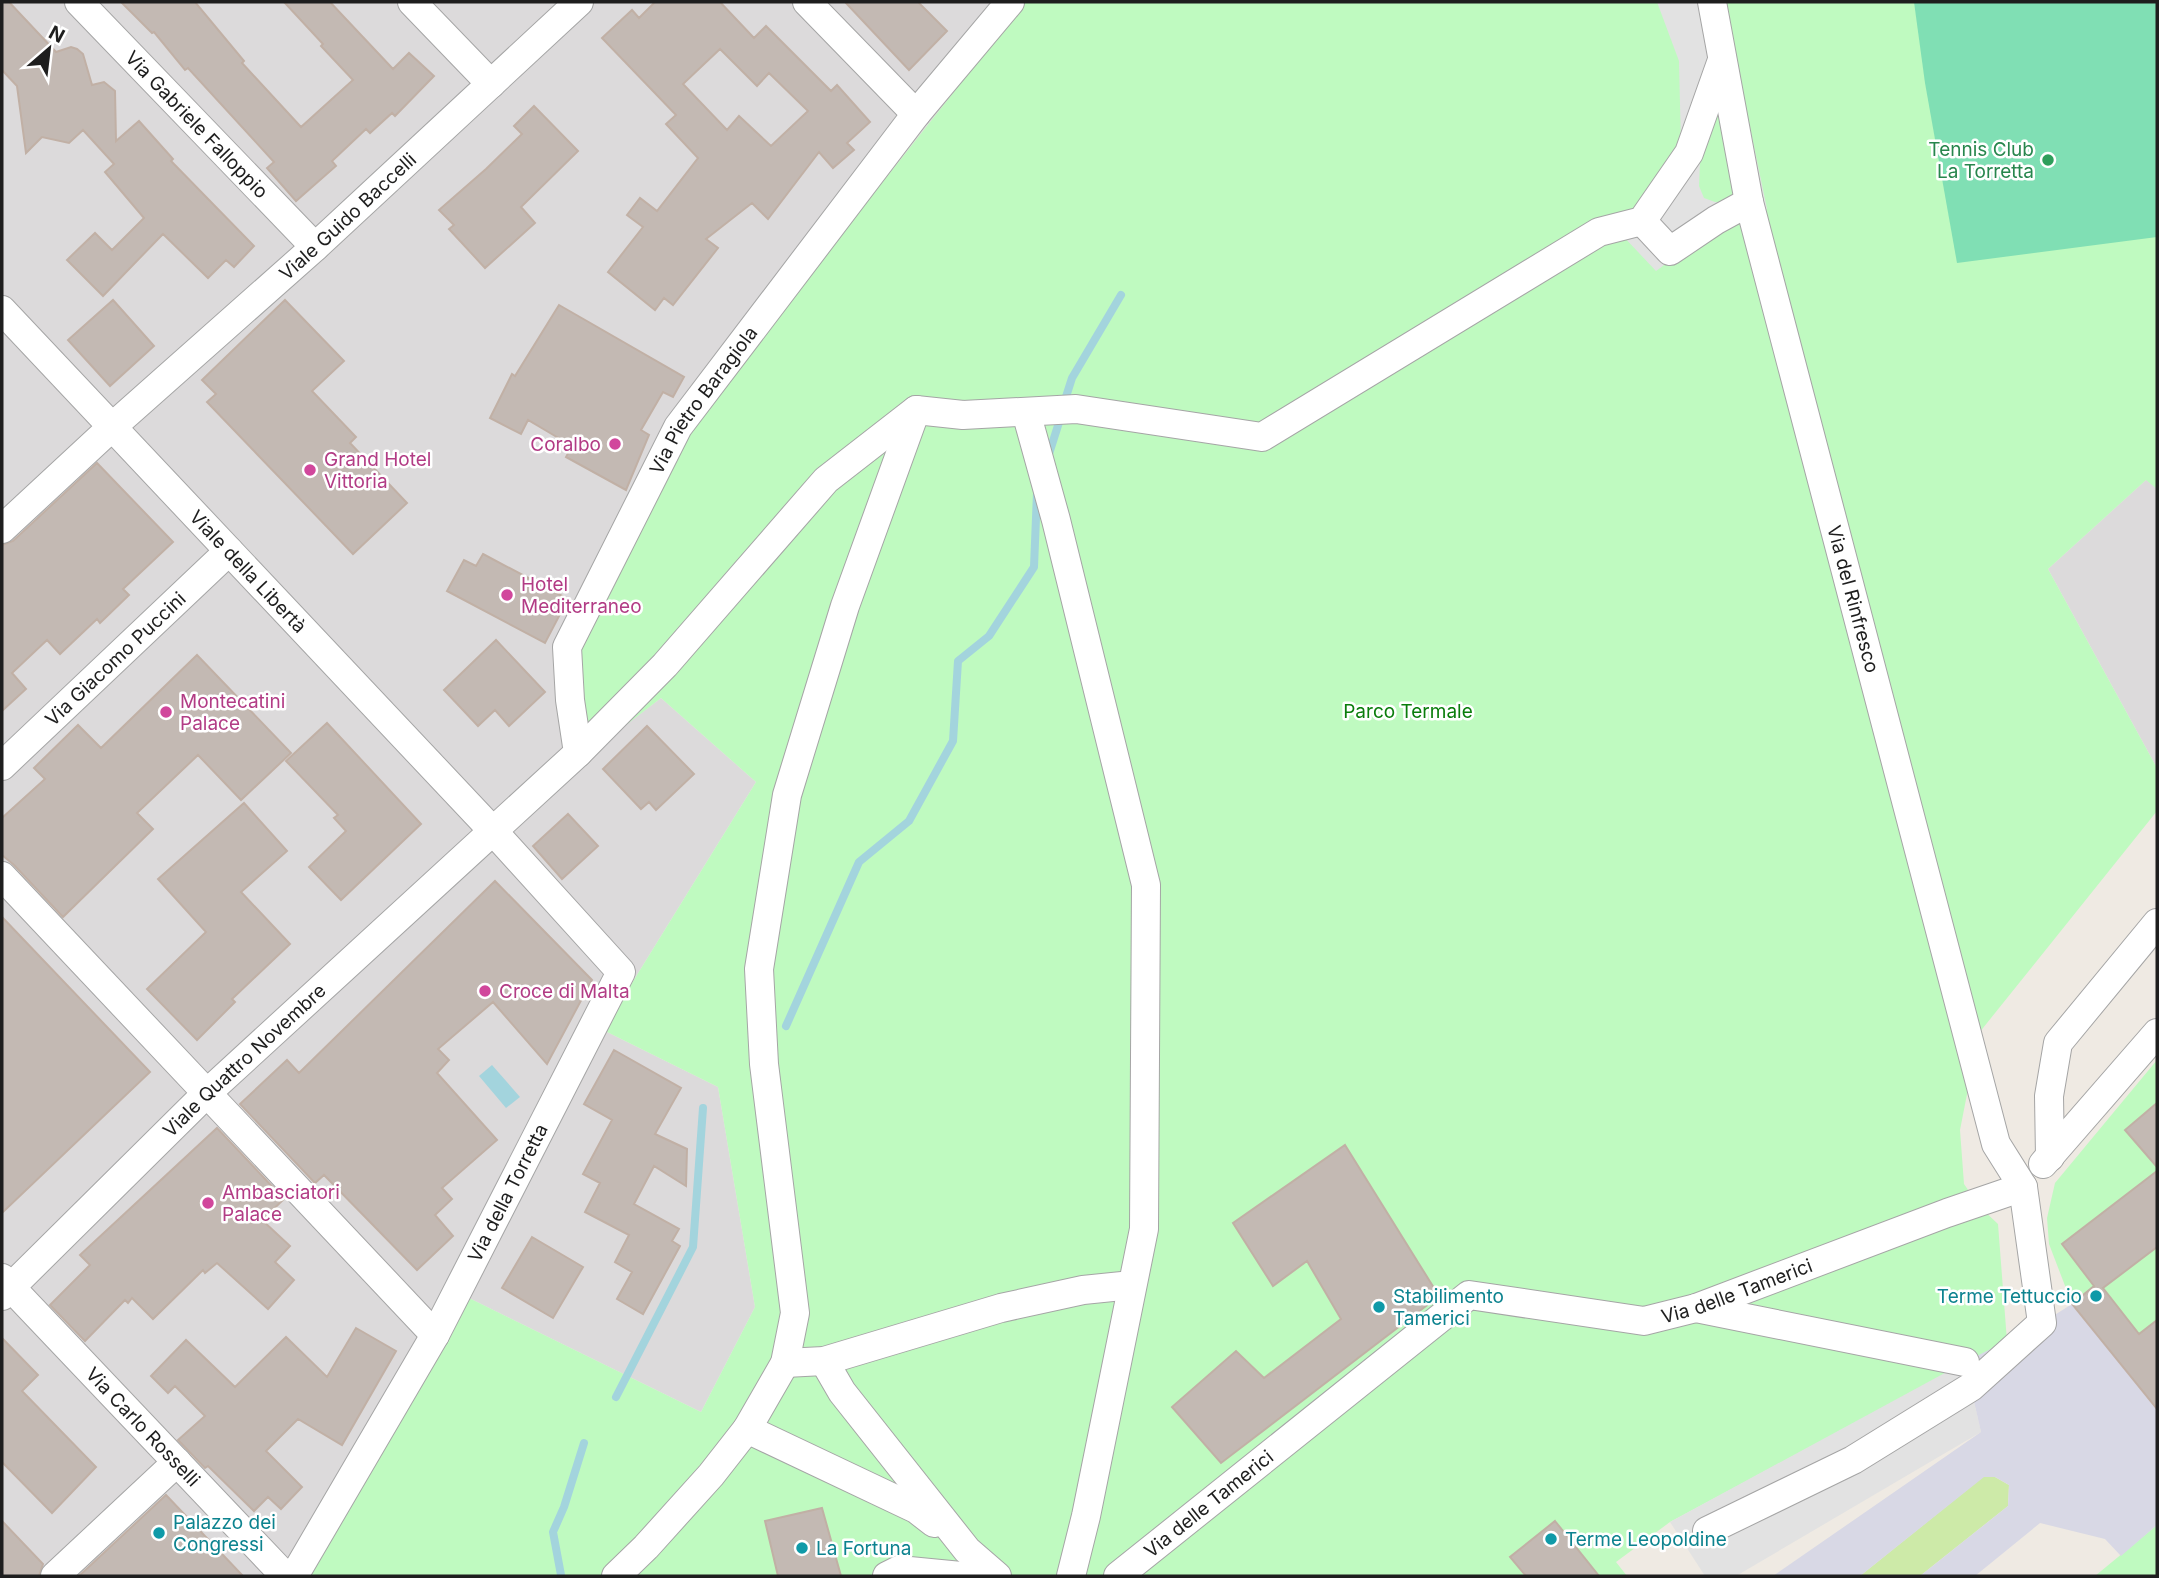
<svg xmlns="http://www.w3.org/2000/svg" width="2159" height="1578" font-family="Inter,sans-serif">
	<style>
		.residential { fill: #dcdadb }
		.grass { fill: #cdeaa8 }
		.park { fill: #bffac0 }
		.pitch { fill: #80dfb4 }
		.parking { fill: #e2e2e2; fill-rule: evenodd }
		.plaza { fill: #d8d8e5 }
		.water { fill: #a3d4dd }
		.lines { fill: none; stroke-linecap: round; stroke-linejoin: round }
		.stream { stroke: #a3d4dd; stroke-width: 8 }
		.building { fill: #c3b9b3; stroke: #c1b0a5; stroke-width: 2; fill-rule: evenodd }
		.minor-casing { stroke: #a5a5a5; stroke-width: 30 }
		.minor { stroke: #fff; stroke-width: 28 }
		.leisure-dot { fill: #2e9e5b; stroke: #fff; stroke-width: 2.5 }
		.hotel-dot { fill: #d1479c; stroke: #fff; stroke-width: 2.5 }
		.culture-dot { fill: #0f9aa8; stroke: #fff; stroke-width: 2.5 }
		.labels { text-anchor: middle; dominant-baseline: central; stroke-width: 5; stroke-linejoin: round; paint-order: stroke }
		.street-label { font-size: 19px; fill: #1e1e1e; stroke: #fff }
		.leisure-label { font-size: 19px; fill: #27864d; stroke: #fff; text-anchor: end }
		.hotel-label { font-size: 19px; fill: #b23c85; stroke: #fff; text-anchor: start }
		.park-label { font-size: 19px; fill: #0a7d0c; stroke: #fff }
		.culture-label { font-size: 19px; fill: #0d838f; stroke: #fff; text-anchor: start }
	</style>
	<rect width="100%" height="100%" fill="#efeae3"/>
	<path class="residential" d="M2,2h1023l-339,429 -96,321 71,-54 95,84 -153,248 115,57 37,220 -54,105 -234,-115 -159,279h-306z
		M2147,479l10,10v279l-109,-199z"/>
	<path class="grass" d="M1983,1477h12l14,8 -1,21 -88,70h-60z"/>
	<path class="park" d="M1025,2h1132v487l-11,-9 -98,89 109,199v43l-178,222 -19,97 4,54 16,23 18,17 9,117 -337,181 -54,40 11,14h-1319l159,-279 234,115 54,-105 -37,-220 -115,-57 153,-248 -95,-84 -71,55 -11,-110 107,-212z
		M2157,1060v347l-85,-103 -23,-60 -2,-26 8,-35z
		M2157,1525v51h-62z"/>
	<path class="pitch" d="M1914,2h243v235l-200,26 -32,-180z"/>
	<path class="parking" d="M1657,2h67l43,207 -44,13 -67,49 -34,-36 59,-88 -2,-86zM1721,102l17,95 -14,5h-9l-11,-4 -5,-12 1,-23z
		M1965,1362l16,70 -245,144h-31l-35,-54z"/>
	<path class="plaza" d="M2072,1304l85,105v116l-36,31 -16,-17 -65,-16 -65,53h-55l88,-70 1,-21 -14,-8h-11l-124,99h-87l208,-144 -16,-70 77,-39z"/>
	<path class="water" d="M492,1065l28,32 -14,11 -27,-32z"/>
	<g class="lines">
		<path class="stream" d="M1064,403l8,-25 49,-83
			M1048,457l13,-41
			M786,1026l73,-164 50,-41 44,-80 5,-80 31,-25 45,-69 3,-74
			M616,1397l77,-150 10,-139
			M561,1575l-8,-43 11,-25 20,-64"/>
	</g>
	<path class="building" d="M2,2h7l47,50 15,-5 6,2 6,5 9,31 12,-3 11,9 1,50 23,-20 34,38 -2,2 83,85 -20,21 -8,-7 -18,18 -45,-44 -60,62 -36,-36 28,-27 17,17 32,-32 -39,-46 9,-8 -31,-34 -14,13 -27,-6 -16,16 -9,-67 -15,-16z
		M121,2h74l49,59 -2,2 59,64 52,-47 -32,-34 2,-2 -39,-42h46l63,67 16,-16 25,23 -39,40 -3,-3 -22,20 -4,-4 -34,32 4,5 -40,35 -29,-33 7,-6 -86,-94 -3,2 -31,-38 -2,1z
		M655,2h65l34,36 12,-12 65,65 6,-6 33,37 -23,21 7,7 -21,18 -14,-16 -51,67 -16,-16 -46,36 12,9 -45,57 -9,-7 -9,12 -47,-38 35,-45 -16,-12 13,-17 17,13 41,-53 -32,-34 10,-9 -74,-77 30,-28 7,8zM720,49l37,37 12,-13 39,38 -37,35 -32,-30 -12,14 -44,-46z
		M845,2h73l29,29 -38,39z
		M534,106l44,45 -57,56 14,16 -50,45 -36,-39 5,-4 -15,-15 47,-41 36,-35 -8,-8z
		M113,300l41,46 -44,40 -42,-46z
		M285,300l59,61 -32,30 44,46 -6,6 57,60 -54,51 -146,-152 9,-8 -14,-14z
		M559,305l125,72 -11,20 -10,-5 -22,38 8,5 -23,55 -60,-33 6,-11 -44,-26 -7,14 -31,-16 22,-44 3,2z
		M97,463l76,79 -50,47 6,6 -29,28 -3,-4 -37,35 -13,-14 -35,33 14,16 -24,22v-166l11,-4z
		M483,554l85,45 -23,44 -98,-52 17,-31 12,6z
		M496,640l49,52 -36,34 -14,-16 -17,16 -34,-36z
		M197,655l94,98 -50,47 -43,-45 -61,58 16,16 -90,88 -49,-52 -12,-10v-37l43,-39 -11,-11 44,-43 23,23z
		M327,723l94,101 -80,76 -32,-33 37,-36 -12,-13 4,-3 -52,-54z
		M647,726l47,48 -38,36 -7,-8 -8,7 -38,-40z
		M244,803l43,48 -46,41 49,52 -58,55 3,3 -38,38 -50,-51 59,-57 -48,-53z
		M568,814l30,32 -36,33 -29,-33z
		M495,881l97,99 -45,84 -54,-62 -55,47 11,11 -12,13 60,67 -55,48 10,11 -17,16 18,21 -36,34 -93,-95 -9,8 -75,-79 47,-44 12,13z
		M2,917l148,155 -148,141z
		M614,1050l67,38 -26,46 32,15 -1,37 -32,-20 -20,38 45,25 -7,12 8,5 -37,68 -26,-15 15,-27 -17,-10 14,-27 -44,-23 15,-29 -17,-9 29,-54 -28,-16z
		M2157,1103v64l-32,-37z
		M217,1128l67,71 -22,21 28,26 -15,16 19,18 -26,29 -51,-46 -12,10 -2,-3 -50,49 -21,-21 -4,5 -3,-3 -40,41 -35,-36 40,-40 -10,-10z
		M1345,1145l94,151 -218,167 -49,-56 64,-56 28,27 77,-59 -34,-58 -34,25 -40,-63z
		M2157,1171v76l-54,41 36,46 18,-14v89l-85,-105 22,-18 -32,-42z
		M532,1237l51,30 -30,51 -51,-30z
		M356,1328l40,23 -54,94 -44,-26 -32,32 36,36 -21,22 -13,-12 -14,14 -46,-45 -3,2 -27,-28 27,-24 -30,-30 -7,7 -17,-17 35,-36 49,47 51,-50 41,40z
		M2,1338l36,37 -16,16 74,76 -44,46 -50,-51z
		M166,1495l77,81h-164z
		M822,1508l19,68h-63l-13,-55z
		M2,1521l41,43 -4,12h-37z
		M1555,1521l44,55h-73l-16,-19z"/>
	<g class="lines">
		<defs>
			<g id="minor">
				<path id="s1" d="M79,2l236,245"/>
				<path d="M412,2l79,82"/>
				<path d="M807,2l109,112"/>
				<path d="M1642,221l28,30 46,-31 33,-18"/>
				<path id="s2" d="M2,310l491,521 128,141 -186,363 -141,241"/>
				<path d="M1026,412l30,108 90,365 -2,344 -58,287 -15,60"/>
				<path id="s3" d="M2,529l110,-102 203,-180 264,-245"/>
				<path d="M578,753l87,-88 161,-185 90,-70"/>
				<path id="s4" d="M2,766l227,-215"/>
				<path d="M2,876l433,459"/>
				<path d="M2050,1157l-1,-61 9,-53 99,-120"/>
				<path d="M2043,1164l114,-131"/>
				<path id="s5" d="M2,1278l283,298"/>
				<path id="s6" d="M2,1296l204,-202 372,-341 -8,-53 -3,-53 111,-220 238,-313 94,-112"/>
				<path d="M1696,1308l269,54"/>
				<path d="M824,1361l18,31 125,158 30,26"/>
				<path d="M785,1363l39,-2 177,-53 82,-18 49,-5"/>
				<path d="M747,1429l169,80 18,14"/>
				<path d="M1707,1531l146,-71 118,-73 71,-64 -19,-136 -27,-43 -247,-942 -37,-200"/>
				<path d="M55,1576l122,-114"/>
				<path d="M616,1576l30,-29 65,-72 36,-46 38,-66 10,-50 -31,-249 -5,-95 28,-174 58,-189 71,-196 47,5 113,-6 186,28 337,-205 43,-11 47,-68 33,-93"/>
				<path d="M887,1576l12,-6 62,6"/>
				<path id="s7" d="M1118,1576l351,-281 175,26 52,-13 251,-95 76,-26"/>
			</g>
		</defs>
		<use href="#minor" class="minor-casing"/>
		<use href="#minor" class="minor"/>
	</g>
	<circle class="leisure-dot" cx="2048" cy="160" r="7"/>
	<g class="hotel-dot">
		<circle cx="615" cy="444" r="7"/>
		<circle cx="310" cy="470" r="7"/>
		<circle cx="507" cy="595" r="7"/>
		<circle cx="166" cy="712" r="7"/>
		<circle cx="485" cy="991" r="7"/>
		<circle cx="208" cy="1203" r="7"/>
	</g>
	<g class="culture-dot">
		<circle cx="2096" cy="1296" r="7"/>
		<circle cx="1379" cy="1307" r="7"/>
		<circle cx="159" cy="1533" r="7"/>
		<circle cx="1551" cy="1539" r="7"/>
		<circle cx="802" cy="1548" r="7"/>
	</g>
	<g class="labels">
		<g class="street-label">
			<text stroke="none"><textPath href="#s1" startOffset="170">Via Gabriele Falloppio</textPath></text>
			<text stroke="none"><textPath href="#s3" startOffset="466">Viale Guido Baccelli</textPath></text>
			<text stroke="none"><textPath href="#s6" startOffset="1181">Via Pietro Baragiola</textPath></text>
			<text stroke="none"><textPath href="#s2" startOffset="359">Viale della Libertà</textPath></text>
			<text transform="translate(1853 599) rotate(75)">Via del Rinfresco</text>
			<text stroke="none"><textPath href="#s4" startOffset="156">Via Giacomo Puccini</textPath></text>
			<text stroke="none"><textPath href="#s6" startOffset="338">Viale Quattro Novembre</textPath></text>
			<text transform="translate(508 1193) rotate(-63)">Via della Torretta</text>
			<text stroke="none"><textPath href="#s7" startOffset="724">Via delle Tamerici</textPath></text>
			<text stroke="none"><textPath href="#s5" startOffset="205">Via Carlo Rosselli</textPath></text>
			<text stroke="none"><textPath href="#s7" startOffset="116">Via delle Tamerici</textPath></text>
		</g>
		<g class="leisure-label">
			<text x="2034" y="149">Tennis Club<tspan x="2034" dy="22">La Torretta</tspan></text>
		</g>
		<g class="hotel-label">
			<text x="601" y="444" text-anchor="end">Coralbo</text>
			<text x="324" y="459">Grand Hotel<tspan x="324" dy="22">Vittoria</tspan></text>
			<text x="521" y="584">Hotel<tspan x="521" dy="22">Mediterraneo</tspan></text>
			<text x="180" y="701">Montecatini<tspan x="180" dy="22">Palace</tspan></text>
			<text x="499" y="991">Croce di Malta</text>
			<text x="222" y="1192">Ambasciatori<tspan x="222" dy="22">Palace</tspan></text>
		</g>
		<g class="park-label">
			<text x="1408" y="711">Parco Termale</text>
		</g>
		<g class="culture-label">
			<text x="1393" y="1296">Stabilimento<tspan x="1393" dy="22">Tamerici</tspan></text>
			<text x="2082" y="1296" text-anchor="end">Terme Tettuccio</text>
			<text x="173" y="1522">Palazzo dei<tspan x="173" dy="22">Congressi</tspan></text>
			<text x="1565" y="1539">Terme Leopoldine</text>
			<text x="816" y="1548">La Fortuna</text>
		</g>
	</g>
	<rect width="2159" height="1578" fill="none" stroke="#1e1e1e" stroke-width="7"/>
	<g transform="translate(49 49) rotate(28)" stroke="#ffffff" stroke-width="5" paint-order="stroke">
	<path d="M0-5L12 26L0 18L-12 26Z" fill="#1e1e1e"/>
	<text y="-10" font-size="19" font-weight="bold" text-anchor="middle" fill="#1e1e1e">N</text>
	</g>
</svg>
